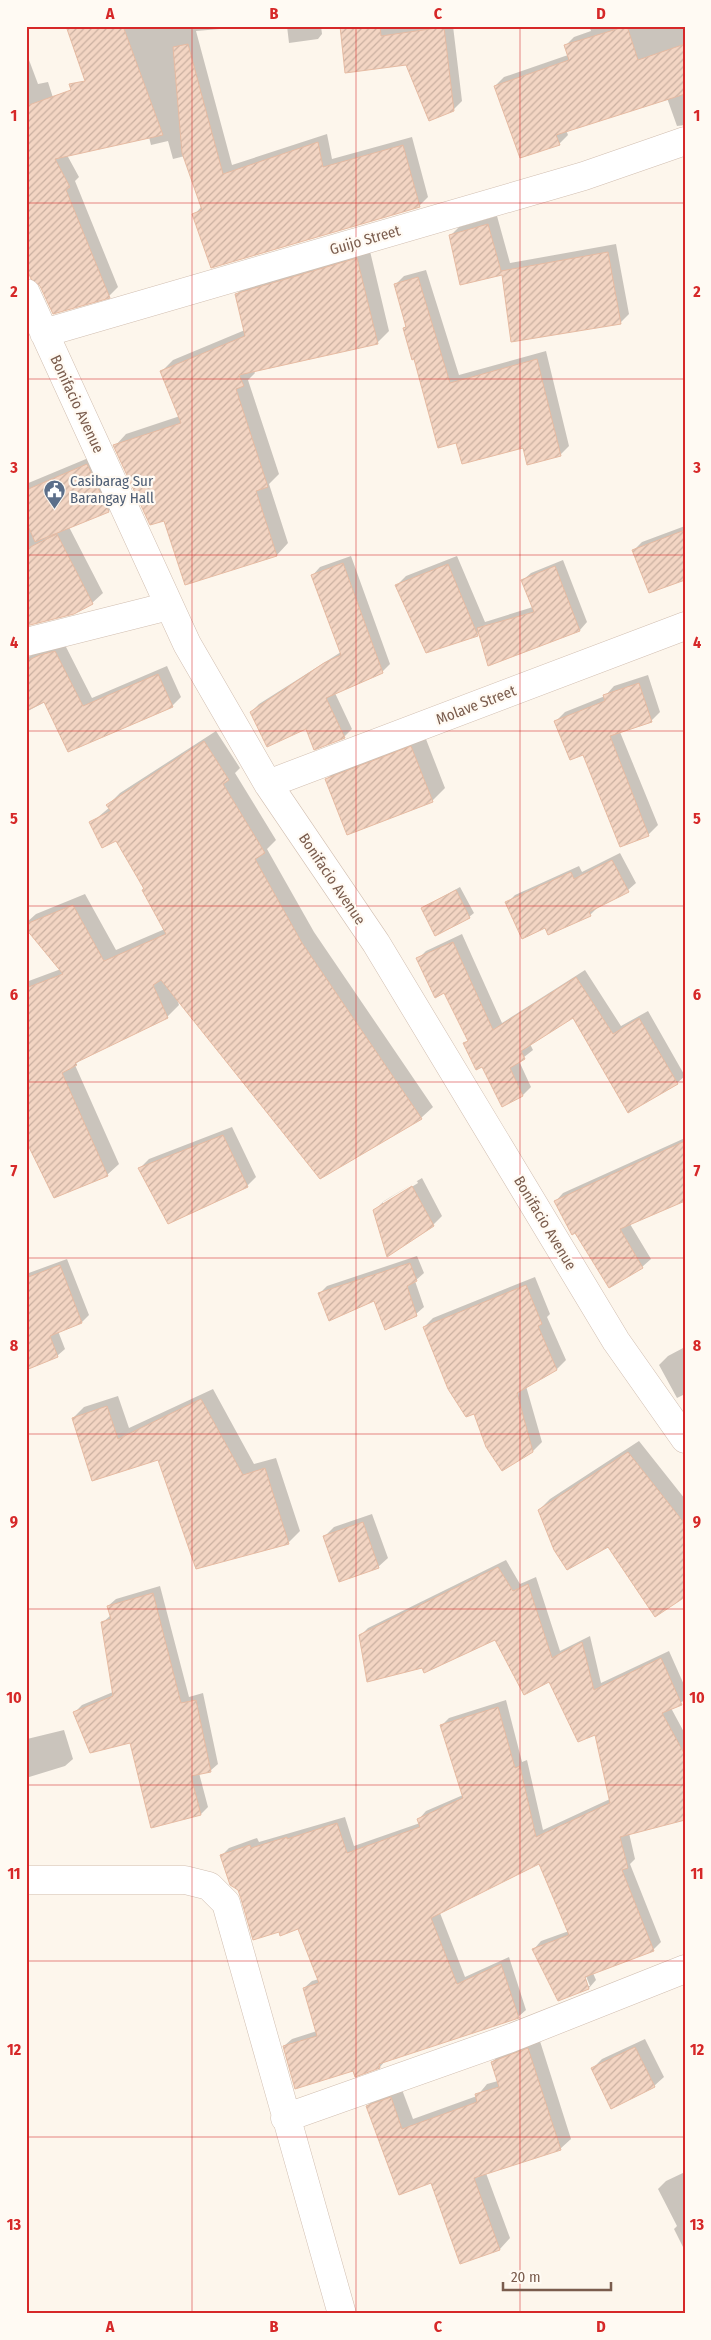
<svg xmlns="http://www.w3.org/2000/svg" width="711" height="2340" font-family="'Fira Sans Condensed',sans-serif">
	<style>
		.shadow { fill: #0003; fill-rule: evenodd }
		.building { fill: url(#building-hatch); stroke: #e6bba3 }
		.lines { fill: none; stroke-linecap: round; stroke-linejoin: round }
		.minor-casing { stroke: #d1beb0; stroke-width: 29 }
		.minor { stroke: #fff; stroke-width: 28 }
		.grid { fill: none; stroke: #d62828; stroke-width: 1; stroke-opacity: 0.55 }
		.labels { text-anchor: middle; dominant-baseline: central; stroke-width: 4.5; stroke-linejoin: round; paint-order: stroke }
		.street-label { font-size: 15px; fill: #7a5c4d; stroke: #fffaf3 }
		.service-label { font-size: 15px; fill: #4e5e75; stroke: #fffaf3; text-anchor: start }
		.neatline { fill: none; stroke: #d62828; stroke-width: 2 }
		.grid-label { font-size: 16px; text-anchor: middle; font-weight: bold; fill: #d62828 }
	</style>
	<defs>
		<pattern id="building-hatch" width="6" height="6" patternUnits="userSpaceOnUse" patternTransform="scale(1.25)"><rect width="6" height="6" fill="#f3d5c3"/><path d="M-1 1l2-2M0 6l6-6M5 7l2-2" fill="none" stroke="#cab0a1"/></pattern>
	</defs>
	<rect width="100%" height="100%" fill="#fdf6ec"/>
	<path class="shadow" d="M76,26h147l-3,3 -24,2 36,134 95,-31 5,25 80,-22 16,60 -9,9 -225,9 8,-9 -17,-50 -12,3 -5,-18 -17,4 -2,-8 -82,18 12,22 -4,4 43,106 -9,9 -55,17 -28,-91v-170l12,32 10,-2 14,44 39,-12z
		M287,26h34l1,8 -4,5 -29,4z
		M343,26h46v2l64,-2 9,75 -9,9 -46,-46z
		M589,26h96v99l-8,1 -10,-28 -101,32 2,5 -9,9 -64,-58 9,-9 64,-22 -3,-9 9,-9 17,-6z
		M497,216l13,47 106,-19 13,70 -9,9 -117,-50 -53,-37 9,-9z
		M369,247l20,84 -12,12 -123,28 1,2 -7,7 31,94 -10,10 19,59 -11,12 -91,28 -21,-64 -50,-73 11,-12 54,-18 -18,-45 11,-11 72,-30 -8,-36 11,-12z
		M426,270l33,105 87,-24 23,95 -9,9 -36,-9 -67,-4 -42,-84 -11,-30 3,-3 -11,-41 8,-8z
		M98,454l21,46 -10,11 -40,16 34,66 -11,10 -66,20v-139z
		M685,526v52l-51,-28 8,-8z
		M351,556l39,108 -8,8 -47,21 17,36 -8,8 -93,-25 8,-8 82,-52 -29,-76 8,-9z
		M457,556l28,66 48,-15 -10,-27 8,-7 32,-13 24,62 -7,8 -91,35 -10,-33 -2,2 -80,-49 9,-9z
		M64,643l28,55 75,-32 14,31 -9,9 -103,45 -24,-49 -19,10v-54l24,-12z
		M648,675l12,37 -9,9 -31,11 38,93 -9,9 -28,11 -37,-92 -28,-32 9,-9 40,-16 9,-10z
		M216,731l24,37 -5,5 41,67 -9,9 47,83 119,175 -12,11 -244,-119 2,6 -12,12 -85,41 -7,7 44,99 -12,11 -81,-37v-156l35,-13 -35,-42v-4l10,-9 49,-20 31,56 49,-21 -20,-40 -28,-50 -26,-16 19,-16 -2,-2 12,-12z
		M424,734l21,54 -13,13 -105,-22 13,-13z
		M620,853l16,30 -8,7 -30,17 -8,8 -44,12 -39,-24 8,-8 64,-29 3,6z
		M460,887l14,26 -5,4 -46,-9z
		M462,934l40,89 83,-53 36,56 27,-15 37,65 -8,7 -104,-66 -43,27 3,6 -14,11 12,26 -8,8 -41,-30 -17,-21 4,-5 -24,-47 -27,-33 8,-8z
		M232,1127l24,50 -9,9 -107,-18 9,-9z
		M685,1138v61l-55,25 21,35 -9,8 -33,19 -54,-84 8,-9z
		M422,1178l20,38 -9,9 -58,-15 9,-9zM417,1181l1,2 -35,22v-3z
		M417,1256l7,17 -9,8 9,26 -8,7 -41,-15 -56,-5 8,-8z
		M67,1259l22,56 -7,7 -24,9 7,18 -8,7 -31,12v-94z
		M535,1277l15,37 -3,3 19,43 -9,9 -31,17 16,56 -9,9 -109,-124 9,-9z
		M685,1347v47l-8,4 -18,-33 9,-9z
		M213,1389l41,75 22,-6 24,73 -11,11 -92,25 -38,-108 -86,-41 11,-11 34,-11 11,32z
		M639,1441l46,58v96l-77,-49 -69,-36 11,-11z
		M372,1514l16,44 -10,9 -53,-31 9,-9z
		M506,1560l14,24 16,-7 24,74 30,-15 11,47 68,-32 16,36v13l-14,8 14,26v71l-56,28 6,26 -5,5 31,78 -8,8 -60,23 3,7 -7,8 -31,11 -24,-50 7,-8 28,-10 -29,-69 -100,51 25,64 44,-20 17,53 -8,7 -132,43 -6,7 -24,8 -2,-5 -70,-24 8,-7 25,-8 -13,-43 8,-7 7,-2 -20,-52 -19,4 -38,-33 -20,-43 7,-7 28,-10 2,4 86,-25 9,29 66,-23 -1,-4 7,-8 37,-16 -22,-69 8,-8 57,-18 16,62 5,-2 16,70 67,-31 -14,-66 -47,-52 -53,-42 -74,28 -62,-31 8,-8zM584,1971l6,15h-3z
		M160,1586l29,111 14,-4 15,71 -8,7 -11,2 9,34 -7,7 -70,-72 -56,-30 7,-7 31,-13 -11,-69 9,-8 -3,-9 8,-7z
		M64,1730l9,29 -8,7 -39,12v-43l1,4z
		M539,2038l32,101 -11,10 -74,24 24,65 -10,11 -40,13 -28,-80 -65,-76 11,-10 23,-9 12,32 64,-23 10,-12 11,-3 -6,-19 11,-10z
		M645,2039l19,38 -10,9 -42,21 -19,-39 9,-9z
		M685,2172v79l-11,-22 3,-3 -19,-37 8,-8z"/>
	<path class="building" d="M66,26h57l40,109 -108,24 15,28 -4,3 44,108 -57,16 -13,-28 -9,-7 -5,-12v-161l45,-16 -2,-6 16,-3z
		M340,26h40l1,10 63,-9 10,84 -25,10 -23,-56 -61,8z
		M627,26l11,34 47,-16v50l-129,41 4,10 -40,13 -26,-72 75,-26 -5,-15z
		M188,44l35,130 95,-32 5,25 80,-22 17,62 -209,61 -19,-54 10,-4 -20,-57 -9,-106z
		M488,224l13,47 107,-19 13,72 -110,18 -9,-67 -42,10 -11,-50z
		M357,258l21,86 -139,31 5,11 -8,3 32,98 -12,4 21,65 -92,29 -21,-64 -14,4 -37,-80 68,-22 -21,-52 85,-35 -10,-42z
		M418,277l32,106 87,-24 24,97 -34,9 -4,-17 -61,16 -6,-21 -18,5 -24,-89 -2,1 -9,-32 3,-1 -12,-43z
		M87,464l22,48 -74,30 -9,-21v-31z
		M685,530v50l-36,13 -17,-43z
		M57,534l36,70 -19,10 -48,12v-77z
		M343,563l40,110 -57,25 19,40 -31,12 -8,-21 -39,18 -17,-35 74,-49 17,-8 -30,-80z
		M448,564l30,72 -52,17 -31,-68z
		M555,566l25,65 -92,35 -11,-38 57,-16 -13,-32z
		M55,651l28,55 75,-32 15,33 -105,45 -24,-50 -18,9v-50l14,-6z
		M639,683l13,39 -42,14 39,100 -29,11 -37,-92 -13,5 -16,-39 51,-20 -2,-6z
		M204,741l25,39 -6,4 42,69 -10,6 47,84 120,176 -102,60 -159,-199 -8,5 15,33 -93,45 2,2 -15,8 46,103 -54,22 -28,-57v-153l37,-14 -37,-45v-5l47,-19 31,56 62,-27 -24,-44 2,-1 -28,-48 -14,7 -13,-26 22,-11 -5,-6z
		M411,746l22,56 -86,33 -22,-56z
		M612,860l17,32 -40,20 2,4 -43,19 -3,-7 -23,11 -17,-37 66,-30 3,7z
		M456,890l14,28 -35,18 -14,-28z
		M453,942l40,88 83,-53 37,57 26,-16 39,66 -50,29 -55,-95 -52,33 4,8 -15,9 13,28 -21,11 -20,-40 -6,3 -13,-27 5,-2 -24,-48 -9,5 -19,-40z
		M223,1135l25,52 -80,37 -30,-56z
		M685,1141v60l-65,28 23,39 -34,20 -34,-55 -3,2 -18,-34z
		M412,1186l22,40 -47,31 -14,-47z
		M410,1263l7,18 -10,5 10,30 -32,14 -11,-29 -45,20 -11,-28z
		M60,1265l22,58 -32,13 8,21 -32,13v-92z
		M526,1285l16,39 -4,2 19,44 -40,23 16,59 -31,19 -16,-24 -12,-33 -8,3 -18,-28 -25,-62z
		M201,1399l42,76 22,-7 24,76 -93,25 -38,-109 -66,21 -20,-63 35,-12 11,33z
		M628,1452l57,72v73l-30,20 -47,-70 -41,23 -13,-20 -16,-40z
		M363,1522l16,46 -40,14 -16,-46z
		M498,1567l15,24 15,-7 24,74 30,-16 12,48 67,-32 21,47 -20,8 23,42v65l-65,17 8,31 -6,2 32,81 -69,26 4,12 -31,12 -26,-52 37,-14 -30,-71 -108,54 26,66 44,-20 18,54 -140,46 1,4 -25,9 -2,-6 -58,18 -12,-43 34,-10 -14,-48 16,-5 -21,-54 -18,7 -1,-4 -26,8 -12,-41 -3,-9 -8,-5 -10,-30 30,-10 1,3 36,-11v2l50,-16 10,30 73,-26 -3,-8 46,-21 -23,-73 58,-18 17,61 5,-2 16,71 74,-34 -15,-68 -17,7 -29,-60 -25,13 -29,-55 -71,33 -2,-5 -55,14 -8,-47z
		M153,1593l28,110 15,-3 15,72 -20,4 10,39 -50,13 -21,-85 -40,10 -17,-41 40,-16 -12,-74 10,-3 -4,-13z
		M635,2047l20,40 -44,22 -20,-41z
		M528,2048l33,102 -87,28 26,72 -40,14 -29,-81 -32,12 -33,-89 25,-9 11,32 75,-27 -2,-8 24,-7 -8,-25z"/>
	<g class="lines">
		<defs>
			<path id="minor" d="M26,293l161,351 81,140 108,159 240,398 69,98
				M44,333l540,-157 101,-35
				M26,642l143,-36
				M268,784l417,-158
				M26,1880h159l24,6 17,17 116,411
				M285,2118l226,-80 174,-69"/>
		</defs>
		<use href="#minor" class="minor-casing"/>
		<use href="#minor" class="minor"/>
	</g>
	<path class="grid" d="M192,26v2288M356,26v2288M520,26v2288M26,203h659M26,379h659M26,555h659M26,731h659M26,906h659M26,1082h659M26,1258h659M26,1434h659M26,1609h659M26,1785h659M26,1961h659M26,2137h659"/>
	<defs>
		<symbol id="civic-pin" viewBox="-11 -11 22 30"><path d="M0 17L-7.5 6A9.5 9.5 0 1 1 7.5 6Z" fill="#5c6f8a" stroke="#fffaf3"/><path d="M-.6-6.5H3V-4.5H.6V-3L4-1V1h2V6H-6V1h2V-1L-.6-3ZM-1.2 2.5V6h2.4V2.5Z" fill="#fff"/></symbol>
	</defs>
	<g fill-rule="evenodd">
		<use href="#civic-pin" x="42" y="478" width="25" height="34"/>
	</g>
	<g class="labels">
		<g class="street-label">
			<text transform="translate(365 240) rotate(-16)">Guijo Street</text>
			<text transform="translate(77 404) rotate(65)">Bonifacio Avenue</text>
			<text transform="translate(476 705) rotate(-21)">Molave Street</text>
			<text transform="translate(332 879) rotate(56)">Bonifacio Avenue</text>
			<text transform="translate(545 1223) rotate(59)">Bonifacio Avenue</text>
		</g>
		<g class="service-label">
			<text x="70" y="481">Casibarag Sur<tspan x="70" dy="17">Barangay Hall</tspan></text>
		</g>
	</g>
	<rect width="711" height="2340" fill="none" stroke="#fffaf3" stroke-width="55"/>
	<path d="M503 2282v8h108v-8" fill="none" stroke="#7a5c4d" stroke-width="2.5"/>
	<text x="511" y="2282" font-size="15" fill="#7a5c4d" stroke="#fffaf3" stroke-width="4" paint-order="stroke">20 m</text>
	<rect x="28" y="28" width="656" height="2284" class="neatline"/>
	<g class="grid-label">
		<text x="110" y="19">A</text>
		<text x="274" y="19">B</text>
		<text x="438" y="19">C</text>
		<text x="601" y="19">D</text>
		<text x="14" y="121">1</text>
		<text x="697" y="121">1</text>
		<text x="14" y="297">2</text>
		<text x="697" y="297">2</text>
		<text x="14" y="473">3</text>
		<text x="697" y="473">3</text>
		<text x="14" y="648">4</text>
		<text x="697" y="648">4</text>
		<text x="14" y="824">5</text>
		<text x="697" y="824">5</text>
		<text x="14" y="1000">6</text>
		<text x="697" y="1000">6</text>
		<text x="14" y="1176">7</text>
		<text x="697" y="1176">7</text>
		<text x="14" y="1351">8</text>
		<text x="697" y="1351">8</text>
		<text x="14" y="1527">9</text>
		<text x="697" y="1527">9</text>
		<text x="14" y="1703">10</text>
		<text x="697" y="1703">10</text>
		<text x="14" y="1879">11</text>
		<text x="697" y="1879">11</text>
		<text x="14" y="2055">12</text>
		<text x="697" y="2055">12</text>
		<text x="14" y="2230">13</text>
		<text x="697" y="2230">13</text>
		<text x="110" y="2332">A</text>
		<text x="274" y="2332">B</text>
		<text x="438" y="2332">C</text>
		<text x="601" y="2332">D</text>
	</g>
</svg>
